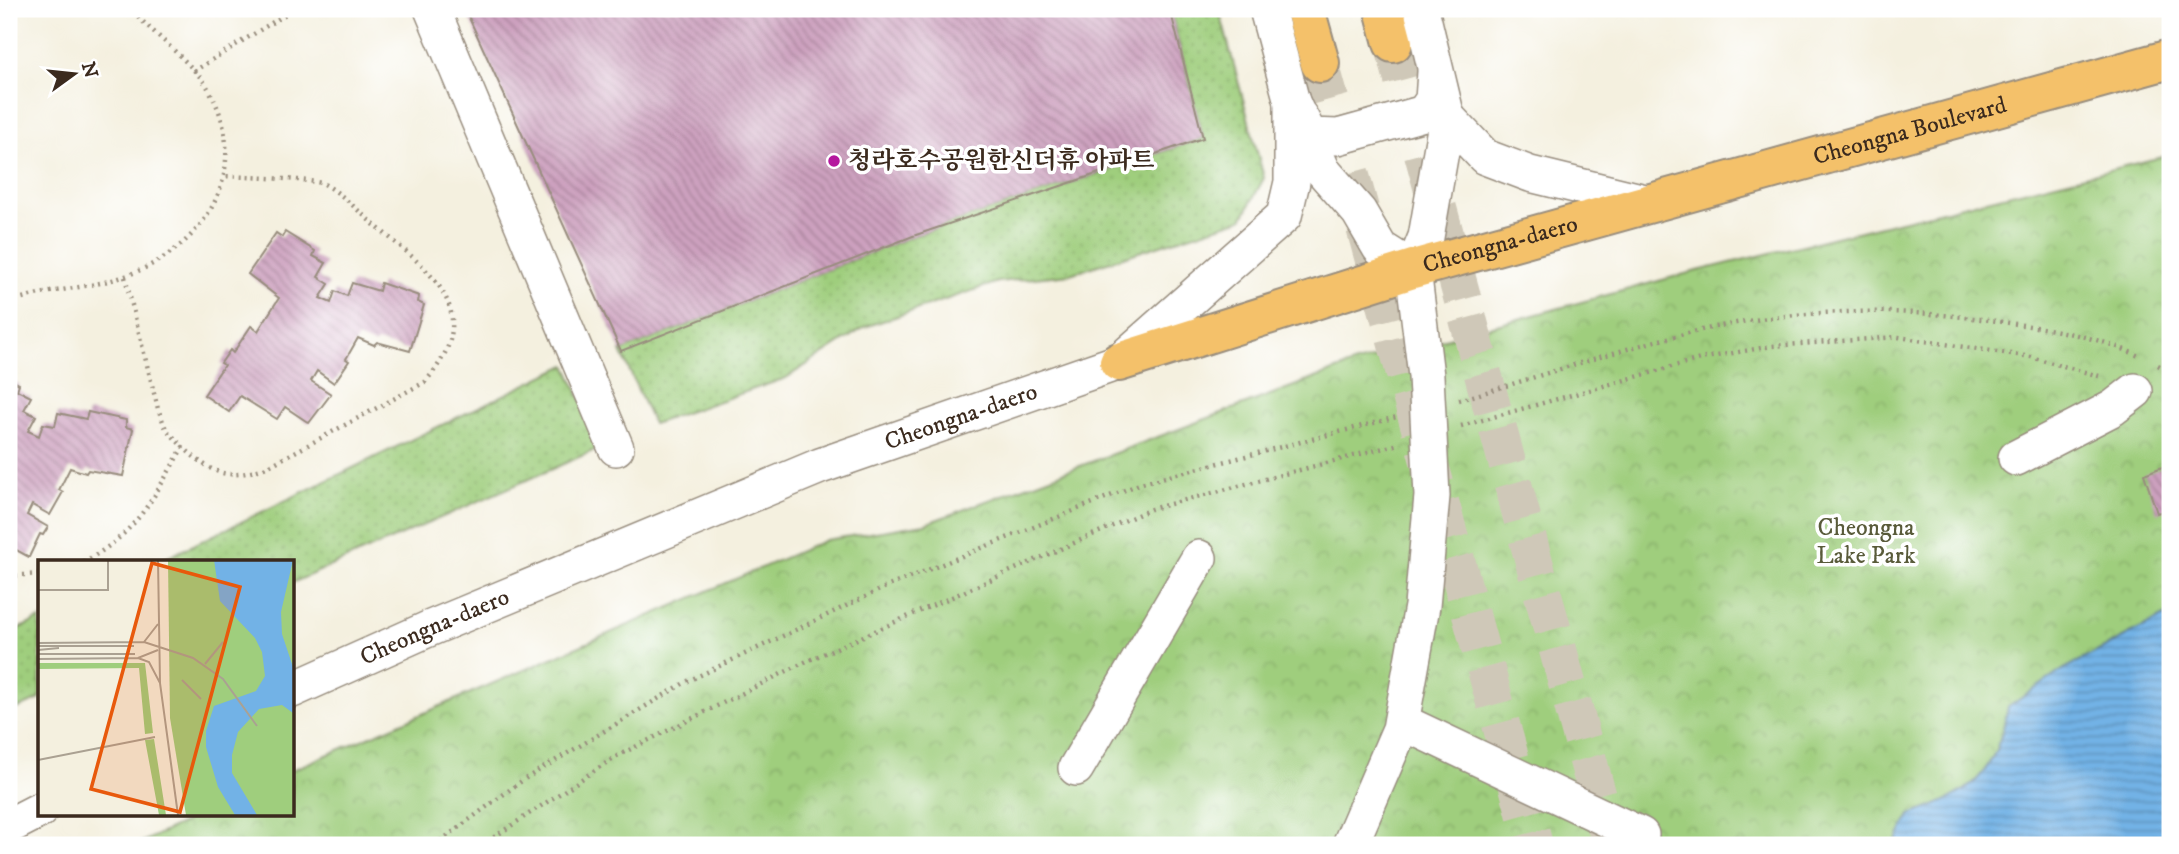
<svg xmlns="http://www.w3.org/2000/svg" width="2179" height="854" font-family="'IM FELL DW Pica','Noto Serif KR',serif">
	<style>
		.grass { fill: url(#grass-dots); stroke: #6d7c4e; stroke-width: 2 }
		.park { fill: url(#park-crowns); stroke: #6d7c4e; stroke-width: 2 }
		.water { fill: url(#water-rules); stroke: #566e82; stroke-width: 2 }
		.building { fill: url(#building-back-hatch) }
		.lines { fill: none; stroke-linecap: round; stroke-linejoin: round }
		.major-tunnel { stroke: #cfc8b8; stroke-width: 38; stroke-dasharray: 38 19; stroke-linecap: butt }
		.minor-casing { stroke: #988d7e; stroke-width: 38 }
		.major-casing { stroke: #988d7e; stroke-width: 42 }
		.path { stroke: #988d7e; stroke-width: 4.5; stroke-dasharray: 2 5; stroke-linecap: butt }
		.minor { stroke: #fff; stroke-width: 35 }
		.major { stroke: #f4c16a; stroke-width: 38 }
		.poi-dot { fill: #b5179e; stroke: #fff; stroke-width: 2.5 }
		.labels { text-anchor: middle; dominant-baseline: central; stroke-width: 7; stroke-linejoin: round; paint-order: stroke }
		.street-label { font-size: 24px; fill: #3b2a1e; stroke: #fff }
		.poi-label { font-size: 24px; font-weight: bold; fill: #3b2a1e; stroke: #fff; text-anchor: start }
		.park-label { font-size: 24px; fill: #595b3a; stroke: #fff }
		.inset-road { fill: none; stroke: #aaa192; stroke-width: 2 }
		.view { fill: #e8590c; fill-opacity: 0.15; stroke: #e8590c; stroke-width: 3.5 }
		.inset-edge { fill: none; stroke: #3b2a1e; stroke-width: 3.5 }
	</style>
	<defs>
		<pattern id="grass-dots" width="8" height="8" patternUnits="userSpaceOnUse" patternTransform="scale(1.75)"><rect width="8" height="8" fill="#9fce7d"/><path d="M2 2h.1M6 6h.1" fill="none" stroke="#8ab16c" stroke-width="1.8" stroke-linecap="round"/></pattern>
		<pattern id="park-crowns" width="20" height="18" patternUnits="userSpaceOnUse" patternTransform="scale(1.75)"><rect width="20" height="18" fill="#9fce7d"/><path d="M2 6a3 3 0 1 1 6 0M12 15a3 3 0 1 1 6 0" fill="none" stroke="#8ab16c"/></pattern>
		<pattern id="water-rules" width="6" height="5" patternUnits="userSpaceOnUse" patternTransform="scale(1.75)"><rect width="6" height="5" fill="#72b2e6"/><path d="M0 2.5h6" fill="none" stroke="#5f91ba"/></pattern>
		<pattern id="building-back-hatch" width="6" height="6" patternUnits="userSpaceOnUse" patternTransform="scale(1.75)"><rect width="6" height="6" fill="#cda1bf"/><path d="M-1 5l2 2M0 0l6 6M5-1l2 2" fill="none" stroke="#a8839b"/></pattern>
	</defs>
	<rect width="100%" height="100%" fill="#fff"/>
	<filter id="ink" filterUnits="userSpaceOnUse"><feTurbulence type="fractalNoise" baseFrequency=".0143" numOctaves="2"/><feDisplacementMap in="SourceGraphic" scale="14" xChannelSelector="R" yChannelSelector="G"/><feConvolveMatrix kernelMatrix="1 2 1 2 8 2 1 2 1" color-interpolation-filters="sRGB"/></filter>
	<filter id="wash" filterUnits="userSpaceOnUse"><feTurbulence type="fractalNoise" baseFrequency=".00686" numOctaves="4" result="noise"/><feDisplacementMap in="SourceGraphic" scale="28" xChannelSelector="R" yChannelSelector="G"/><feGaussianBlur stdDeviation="1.57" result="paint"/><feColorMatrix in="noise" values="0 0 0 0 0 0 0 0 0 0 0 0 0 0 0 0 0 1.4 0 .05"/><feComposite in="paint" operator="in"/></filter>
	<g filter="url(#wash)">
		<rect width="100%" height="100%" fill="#f4f0df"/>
		<path class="grass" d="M1170,9h49l45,169 -22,41 -172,55 -72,8 -133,45 -79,51 -133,46 -32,-73 292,-115 290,-98z
			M566,365l36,82 -310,136v-21h-134z
			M40,619v80l-31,13v-79z"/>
		<path class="park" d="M2170,155v690h-2034l66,-31h90v-44l534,-230 99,-16 428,-160 324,-88z"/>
		<path class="water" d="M2170,613v232h-276l16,-30c65,-23 84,-39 98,-108l56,-38z"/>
		<g id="blocks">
			<path class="building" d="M465,9h705l33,129 -290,98 -292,115z
				M285,232l30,19 -2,5 13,7 -8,14 11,7 -9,14 11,5 4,-12 12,5 5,-13 27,8 2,-8 38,13 -1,6 6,3 -14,46 -33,-9 -3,3 -16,-7 -12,21 3,2 -15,22 -17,-12 -6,10 20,13 -22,29 -24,-16 -8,12 -37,-23 -11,16 -25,-17 20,-30 -3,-2 9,-13 3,3 18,-27 7,5 21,-33 -31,-24 28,-41 6,4z
				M9,379l10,5 -2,6 14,7 -7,13 12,6 -8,15 11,5 4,-12 12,2 3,-13 28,6 2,-7 38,8v7l7,2 -10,47 -35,-6 -2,3 -16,-5 -11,22 4,2 -13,23 -18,-10 -5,10 21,12 -5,8 -3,-1 -11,23 -20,-11z
				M2170,464v45l-13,4 -13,-39z"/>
		</g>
	</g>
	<g filter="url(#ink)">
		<use href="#blocks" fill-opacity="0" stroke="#988d7e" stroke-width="2"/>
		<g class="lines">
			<path class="major-tunnel" d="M1393,43l218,802
				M1320,63l214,782"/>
			<defs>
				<g id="minor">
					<path d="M432,9l184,439"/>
					<path d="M1267,9l25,93 31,69 36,41 21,36 33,21"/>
					<path d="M1300,117l10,19 28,1 86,-24 9,-13 2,-28"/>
					<path d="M1447,117l38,40 45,17 119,29"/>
					<path d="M2016,458l97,-50 22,-17"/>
					<path id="s1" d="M292,690l134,-60 394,-164 299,-104 165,-146 8,-34v-80"/>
					<path d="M1402,722l239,113"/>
					<path d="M1076,768l123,-210"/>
					<path d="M9,826l31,-16"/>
					<path d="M1350,845l50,-116 22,-123 10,-110 -6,-120 -13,-107 13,-32 21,-120 -26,-108"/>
				</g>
				<g id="major">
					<path d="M1305,9l15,54"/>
					<path d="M1384,9l9,34"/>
					<path id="s2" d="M1119,362l294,-93 757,-210"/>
				</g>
			</defs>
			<use href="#minor" class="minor-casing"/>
			<use href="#major" class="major-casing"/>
			<path class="path" d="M194,71l100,-62
				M125,277l33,132 8,20 17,18
				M9,302c38,-13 81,-13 119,-27 80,-29 126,-107 80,-187 -13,-22 -58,-58 -78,-79
				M2158,365l12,6
				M1459,400c104,-30 210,-70 317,-83 76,-9 152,-6 227,5 47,7 95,14 138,35
				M1461,426l239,-67 72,-13 126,-9 133,20 68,19
				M83,562c54,-28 70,-64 100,-115 30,28 45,34 84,20l158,-85c61,-69 8,-109 -47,-154 -16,-13 -35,-34 -54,-44 -11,-5 -82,-7 -100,-8
				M9,576l31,-2
				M435,845l88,-65 163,-98 200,-95 256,-104 255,-66
				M482,845l133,-88 192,-96 344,-152 248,-65"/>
			<use href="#minor" class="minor"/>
			<use href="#major" class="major"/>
		</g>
	</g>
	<circle class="poi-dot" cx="834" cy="161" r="7"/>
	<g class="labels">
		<g class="street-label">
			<text stroke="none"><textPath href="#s2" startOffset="824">Cheongna Boulevard</textPath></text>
			<text stroke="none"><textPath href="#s2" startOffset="399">Cheongna-daero</textPath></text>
			<text stroke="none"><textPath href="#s1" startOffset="723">Cheongna-daero</textPath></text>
			<text stroke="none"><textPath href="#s1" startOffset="156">Cheongna-daero</textPath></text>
		</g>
		<g class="poi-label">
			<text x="848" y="161">청라호수공원한신더휴 아파트</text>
		</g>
		<g class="park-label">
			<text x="1866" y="528">Cheongna<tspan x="1866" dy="28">Lake Park</tspan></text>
		</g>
	</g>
	<g transform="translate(38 560)">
		<rect width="256" height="256" fill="#f4f0df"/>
		<path d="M0,103h107l8,70 -8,1 -6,-66 -101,1zM116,179l12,76h-7l-14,-75z" fill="#9fce7d"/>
		<path d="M130,0h125v255h-107l-16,-97z" fill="#9fce7d"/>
		<path d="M176,0h79l-12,52 1,22 11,33v46l-11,-8 -23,4 -21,23 -6,23v18l25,42h-22l-17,-28 -12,-40v-16l8,-25 42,-15 9,-15 -3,-24 -7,-14 -35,-37z" fill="#72b2e6"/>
		<path class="inset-road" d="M120,0l2,123M0,30h70v-30M106,82l14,-18M0,83l106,-1 49,16 30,21 34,47M0,86h96M0,90l21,-2M0,94h97M100,98l11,4 11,21 18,132M0,99l100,-1 20,-8M167,104l18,-22M144,120l19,19M0,200l117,-23"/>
		<path class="view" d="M114,3l88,24 -60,225 -89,-23z"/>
		<rect width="256" height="256" class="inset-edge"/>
	</g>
	<rect width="2179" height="854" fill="none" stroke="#fff" stroke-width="35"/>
	<g transform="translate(74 74) rotate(75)" stroke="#ffffff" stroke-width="5" paint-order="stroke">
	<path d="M0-5L12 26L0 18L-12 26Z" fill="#3b2a1e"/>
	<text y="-10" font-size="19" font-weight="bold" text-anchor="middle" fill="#3b2a1e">N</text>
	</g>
</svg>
